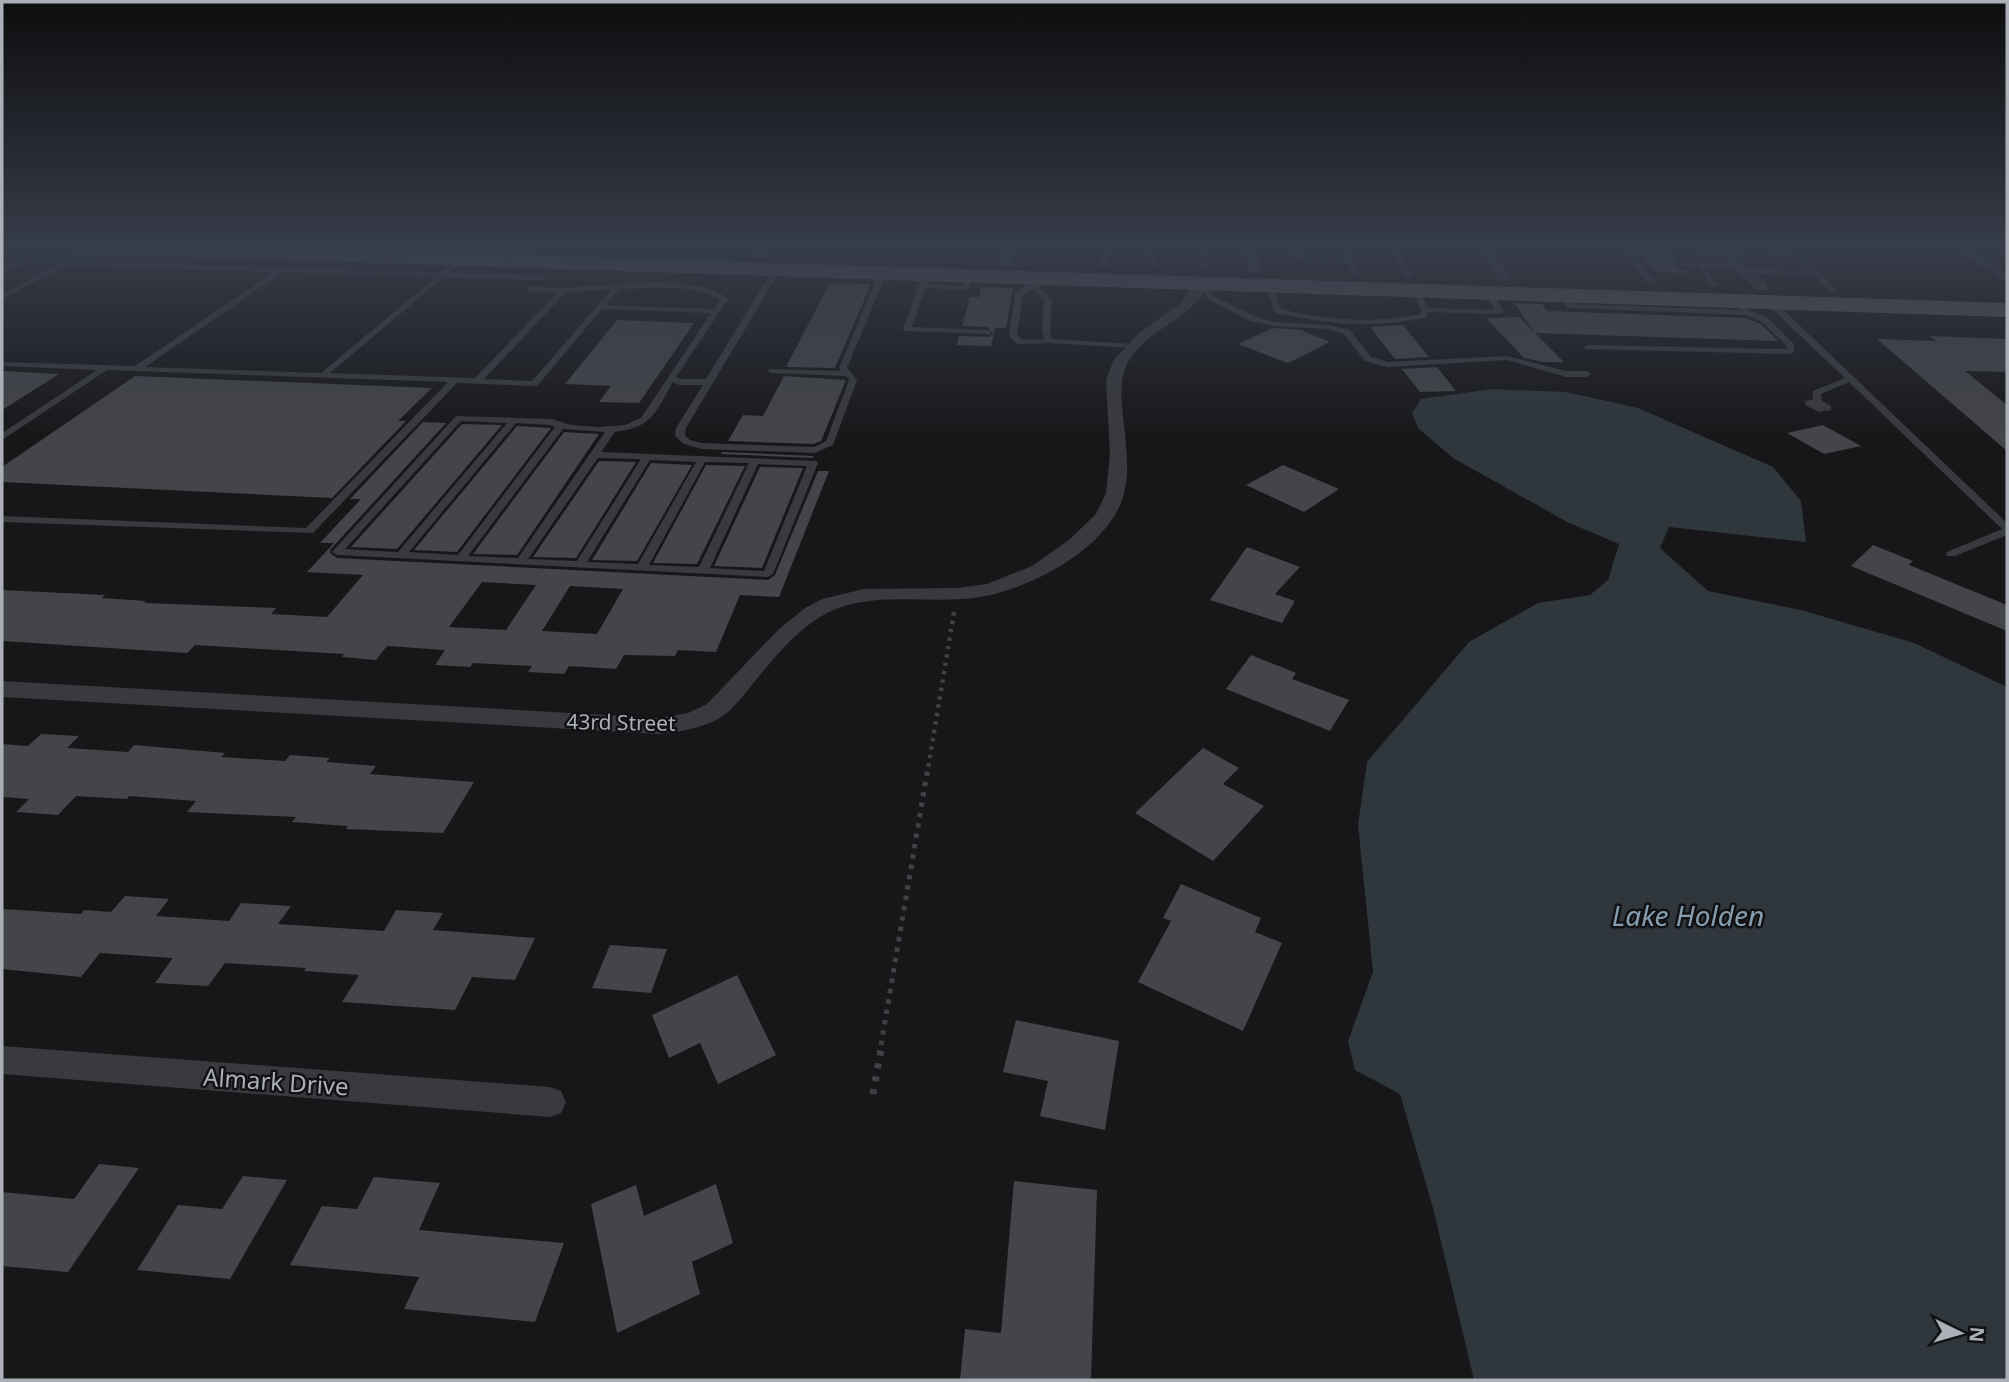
<svg xmlns="http://www.w3.org/2000/svg" width="2009" height="1382" font-family="'Noto Sans',sans-serif">
	<style>
		.water { fill: #2f363c }
		.building { fill: #444549; fill-rule: evenodd }
		.lines { fill: none; stroke-linecap: round; stroke-linejoin: round }
		.path-far2 { stroke: #3f4145; stroke-width: 4.5; stroke-dasharray: 3.5 5; stroke-linecap: butt }
		.path-far1 { stroke: #3f4145; stroke-width: 5; stroke-dasharray: 4.5 6; stroke-linecap: butt }
		.path { stroke: #3f4145; stroke-width: 7; stroke-dasharray: 5 8; stroke-linecap: butt }
		.service { fill: #393a3e; fill-rule: evenodd }
		.minor { fill: #393a3e; fill-rule: evenodd }
		.primary { fill: #55575c; fill-rule: evenodd }
		.labels { text-anchor: middle; dominant-baseline: central; stroke-width: 5; stroke-linejoin: round; paint-order: stroke }
		.street-label { font-size: 21px; fill: #abafb7; stroke: #121214 }
		.near-street-label { font-size: 24px; fill: #abafb7; stroke: #121214 }
		.near-water-label { font-size: 28px; font-style: italic; fill: #869daf; stroke: #121214 }
	</style>
	<rect width="100%" height="100%" fill="#171719"/>
	<path class="water" d="M1492,389l74,3 72,16 135,59 28,34 5,41 -137,-15 -9,21 48,43 93,19 113,33 93,44v693h-533l-41,-172 -33,-114 -45,-24 -7,-29 25,-69 -15,-147 9,-63 102,-120 69,-39 52,-8 18,-15 11,-36 -50,-21 -116,-65 -35,-30 -6,-15 9,-14z"/>
	<path class="building" d="M1637,247h26v6l7,1 8,8 -3,2 1,3 12,6 -34,-1 -18,-20z
		M830,283l41,1 -36,84 -49,-1z
		M981,287l32,1 -7,40h-11l-4,18 -34,-1 2,-9 31,1 3,-4 -6,-6 -25,-1 8,-29h9z
		M1514,303l28,1 5,7 198,7 16,6 17,17 -243,-8z
		M1519,317l45,45h-21l-19,-4 -38,-40z
		M617,320l77,3 -55,80 -40,-1 12,-16 -46,-2z
		M1403,325l26,32 -34,2 -25,-32z
		M1273,328l28,2 29,12 -42,21 -50,-19z
		M1930,336l77,3v33l-42,-1 42,34v46l-130,-112 59,2z
		M1437,367l19,24 -36,1 -18,-23z
		M2,371l57,3 -57,36z
		M135,376l297,12 -34,33h8l-74,77 -330,-16v-15z
		M784,376l62,4 -25,61 -8,3 -85,-3 15,-26 20,1z
		M423,422l23,1 -116,127 1,4 6,4 431,22 7,-5 43,-104h11l-50,126 -39,-2 -24,57 -38,-2 -3,6 -51,-1 -8,14 -47,-3 -5,8 -36,-2 4,-6 -59,-3 -3,4 -35,-2 10,-15 -58,-4 -11,14 -34,-3 2,-3 -149,-9 -8,8 -185,-12v-51l103,5 -3,3 44,3 -2,2 132,5 -5,6 56,3 36,-42 -56,-3 27,-29h-14l41,-44h-11zM482,582l54,3 -30,45 -57,-3zM570,586l53,3 -26,45 -55,-3z
		M462,424l40,1 -105,124 -46,-2z
		M1823,425l38,21 -37,8 -37,-21z
		M517,426l34,2 -94,124 -43,-2z
		M564,432l35,2 -82,121 -44,-1z
		M722,452l92,4 -1,2 -92,-4z
		M599,461l37,1 -60,96 -43,-1z
		M651,463l41,2 -55,96 -45,-1z
		M706,465l39,1 -48,98 -44,-1z
		M1283,465l56,24 -35,23 -58,-27z
		M760,467l43,1 -41,100 -48,-2z
		M1873,545l40,16 -4,4 98,40v26l-156,-65z
		M1247,547l53,20 -25,27 20,7 -13,22 -72,-23z
		M1251,655l45,18 -4,6 57,21 -19,31 -104,-42z
		M41,734l38,2 -12,12 61,4 6,-7 91,8 -4,4 64,4 5,-6 40,3 -4,4 50,4 -6,8 104,8 -31,51 -97,-4 2,-3 -56,-4 4,-5 -109,-5 9,-11 -67,-5 -2,3 -51,-3 -18,19 -42,-3 13,-13 -27,-2v-53l26,2z
		M1203,748l36,20 -16,16 41,22 -51,55 -78,-48z
		M1181,884l80,34 -6,14 27,11 -39,88 -105,-49 33,-61 -8,-3z
		M125,896l44,3 -13,17 73,5 12,-18 50,3 -13,18 106,7 12,-21 47,3 -10,17 102,8 -20,42 -43,-3 -17,33 -113,-8 17,-27 -55,-4 2,-3 -81,-5 -17,23 -53,-3 18,-25 -73,-5 -19,24 -79,-8v-60l79,5 3,-4 27,2z
		M610,945l57,4 -16,44 -59,-5z
		M737,975l39,80 -58,29 -18,-41 -31,15 -17,-43z
		M1016,1020l103,21 -14,89 -65,-14 8,-35 -45,-9z
		M99,1164l40,4 -71,104 -66,-6v-74l72,7z
		M243,1176l44,4 -57,99 -93,-9 41,-65 44,4z
		M374,1177l66,6 -21,47 145,13 -29,79 -131,-13 15,-32 -129,-12 32,-59 35,3z
		M1014,1181l83,9 -6,190h-131l5,-51 36,4z
		M716,1184l17,59 -41,19 8,32 -83,39 -26,-129 45,-19 8,31z"/>
	<g class="lines">
		<path class="path-far2" d="M927,775l27,-163"/>
		<path class="path-far1" d="M881,1045l46,-272"/>
		<path class="path" d="M873,1094l9,-51"/>
		<path class="service" d="M558,247h7l-5,4 -3,-2z
			M1102,247h6v19l-4,2 -4,-2z
			M1141,247h6v5l9,5v11h-4l-1,-9 -9,-5z
			M1198,247h6l2,23 -6,-1z
			M1278,247l70,2 12,24 -7,2 -4,-11 -52,-3 -6,-11zM1298,250l45,2 4,8 -45,-2z
			M1390,247h7l15,28 -1,2h-6z
			M1761,247c34,0 53,19 76,43l-7,2 -17,-17 -69,-2 -4,-2 4,-2 64,2c-28,-25 -47,-21 -81,-14l-3,-2z
			M1997,247l10,2v5z
			M1621,248h14v2l-7,1 27,30v4h-6l-28,-35z
			M1667,248l56,1 3,2 -3,2 -58,-2 -1,-1z
			M41,257h25l3,4 211,7 4,-2 3,2 153,5 21,-16 2,1v2l-14,13 95,3 1,2 -4,2 -97,-3 -114,96 145,5 83,-86 -28,-1h-3v-4c13,-1 26,1 39,1 41,-2 130,-16 162,11l-52,78 4,2h26l67,-110 4,-2 4,2 -95,159 -1,7 5,5 12,3 112,4 12,-6 23,-61 -3,-4 -75,-3 -4,-2 4,-2 70,2 -2,-3 40,-96 4,-2 4,2 -40,96 10,12 -24,65 -18,8 -113,-4 -18,-5 -9,-8 1,-8 27,-43h-24l-6,-3c-18,31 -20,45 -58,50l-14,20 215,9 2,2 -45,111 -5,3 -431,-22 -5,-3 124,-136 96,3 19,6 27,2 27,-2 16,-7 70,-105 -109,-4 -65,77 -80,-3 -144,150 -311,-11v-6l304,12 142,-146 -341,-12 -105,70v-7l95,-63 -95,-4v-4l133,4 139,-94 -207,-7 -65,34v-5l61,-32h-30l-31,10v-5l21,-7zM283,272l153,5 -115,96 -176,-6zM649,288c23,0 50,-2 71,12l-6,9 -108,-4 14,-16zM612,289l-80,92 -48,-2 82,-87zM461,421l46,2 -109,129 -53,-3zM516,423l34,2 5,2 -97,128 -49,-3zM563,429l42,3 -87,126 -50,-2zM598,458l43,1 -64,102 -49,-2zM650,460l46,2 -58,102 -51,-2zM705,462l44,1 -50,104 -50,-2zM758,464l49,2 -43,105 -54,-3z
			M1698,261l4,2 36,1 4,2 -4,2h-33l13,17 -4,2h-3l-13,-20h-17l-4,-2z
			M924,271l7,2 -4,11 35,2 4,-13 7,2 -5,15 -43,-2 -13,39 75,3 4,2 -1,2 -86,-3 -1,-2z
			M1033,275l4,2 -1,7 16,16 -2,30 2,9 82,5 4,2 -4,2 -85,-5 -32,1 -8,-8 6,-42 14,-11v-6zM1032,288l12,12 -2,30 2,9 -22,1 -5,-5 6,-40z
			M1200,280h6l8,16 42,21 18,5 55,3 21,5 21,27 17,5 119,-6 59,15h21l4,3 -4,3h-21l-59,-17 -120,7 -22,-6 -21,-27 -15,-5 -55,-3 -24,-5 -42,-22 -9,-17z
			M1265,282l7,2 9,25c45,11 94,15 139,5l1,-4 -10,-21 4,-2 4,2 9,19 67,2 -13,-19 7,-2 15,23 -4,2 -72,-2 -1,5c-50,12 -102,7 -152,-4z
			M1559,291h6l8,13 168,6 -2,-5h6l5,6 18,7 26,26v8l-4,2 -205,-5 -1,-2 4,-2 198,4 1,-3 -25,-24 -16,-7 -175,-7h-3l-10,-15z
			M1766,299h6l235,224v12l-52,21h-8l-1,-2 1,-2 55,-23 -153,-147 -28,12 1,7 9,5v4l-12,2 -14,-7v-4l8,-2v-8l32,-13 -79,-75z"/>
		<path class="minor" d="M760,247h13l-6,12 -5,1 -6,-4z
			M1004,247h12l-4,19h-10l-1,-3z
			M1244,247h12l6,23 -2,3 -5,1 -7,-4z
			M1477,247h13l21,31 -2,3h-10z
			M1712,247h14l41,37v6h-10z
			M1952,247h15l40,26v10z
			M1203,278l7,4c-19,39 -63,46 -82,80 -13,24 -3,58 -2,83 2,19 2,40 -5,58 -20,48 -87,83 -135,93 -55,11 -116,-9 -166,21 -25,15 -45,40 -64,63 -11,13 -21,28 -36,38 -18,10 -40,14 -61,16l-657,-37v-16l657,37 29,-5 19,-9 71,-74 27,-22 17,-9 42,-10 93,-1 30,-4 45,-18 38,-27 26,-25 10,-21 4,-39 -4,-74 7,-19 26,-28 42,-30 17,-24z
			M2,1046l548,41 11,4 5,11 -5,11 -11,4 -548,-43z"/>
		<path class="primary" d="M68,247h220l1719,56v14l-1929,-64z"/>
	</g>
	<linearGradient id="sky" x2="0" y2="1"><stop stop-color="#0d0d0e"/><stop offset="0.56" stop-color="#363c49"/><stop offset="1" stop-color="#363c49" stop-opacity="0"/></linearGradient>
	<rect width="2009" height="441" fill="url(#sky)"/>
	<g class="labels">
		<g class="street-label">
			<text transform="translate(621 722) rotate(1)">43rd Street</text>
		</g>
		<g class="near-street-label">
			<text transform="translate(276 1081) rotate(4)">Almark Drive</text>
		</g>
		<g class="near-water-label">
			<text x="1688" y="915">Lake Holden</text>
		</g>
	</g>
	<rect width="2009" height="1382" fill="none" stroke="#abafb7" stroke-width="7"/>
	<g transform="translate(1960 1333) rotate(95)" stroke="#121214" stroke-width="5" paint-order="stroke">
	<path d="M0-5L12 26L0 18L-12 26Z" fill="#abafb7"/>
	<text y="-10" font-size="19" font-weight="bold" text-anchor="middle" fill="#abafb7">N</text>
	</g>
</svg>
